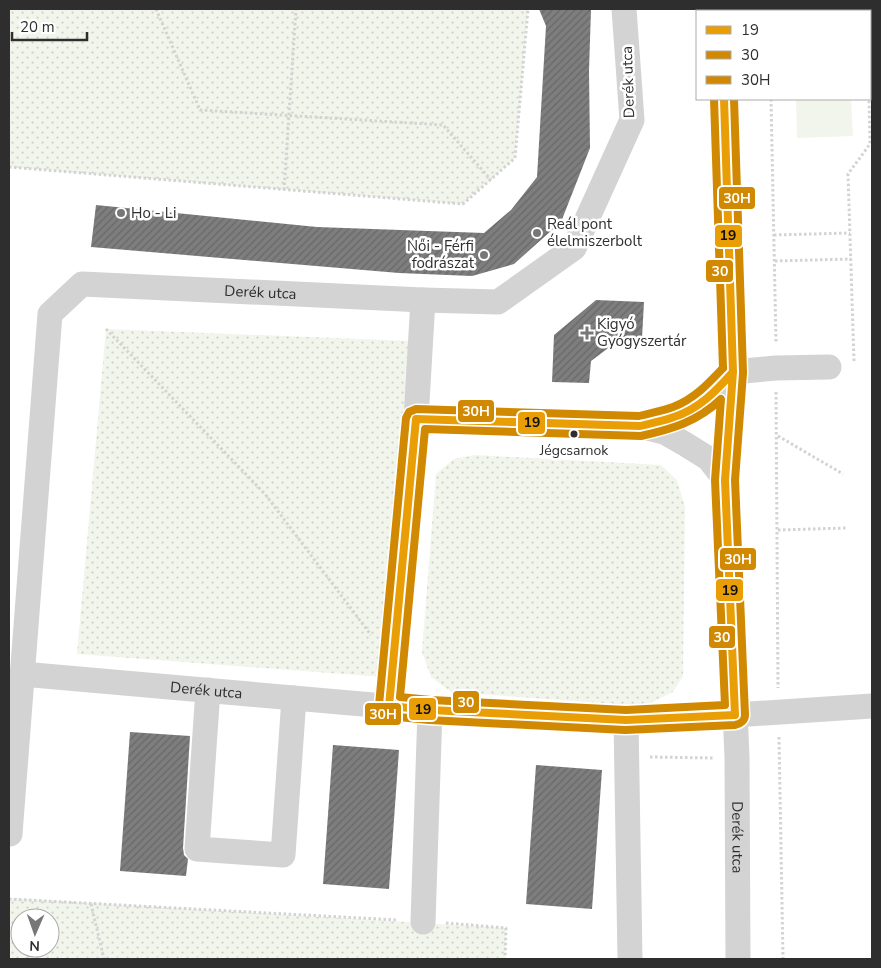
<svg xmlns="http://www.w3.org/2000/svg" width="881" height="968" font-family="'Nunito Sans',sans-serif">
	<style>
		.grass { fill: url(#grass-dots); fill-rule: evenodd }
		.pitch { fill: #f2f5eb }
		.building { fill: url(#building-hatch) }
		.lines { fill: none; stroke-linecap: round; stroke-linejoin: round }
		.path { stroke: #d3d3d3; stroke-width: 3; stroke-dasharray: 2.5 2.5; stroke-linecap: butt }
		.minor { stroke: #d3d3d3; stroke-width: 25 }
		.bus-1-casing { stroke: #fff; stroke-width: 11 }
		.bus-2-casing { stroke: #fff; stroke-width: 11 }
		.bus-3-casing { stroke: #fff; stroke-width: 11 }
		.bus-1 { stroke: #ea9e05; stroke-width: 8 }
		.bus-2 { stroke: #d08900; stroke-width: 8 }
		.bus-3 { stroke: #d08900; stroke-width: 8 }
		.poi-dot { fill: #777; stroke: #fff; stroke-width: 2 }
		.bus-dot { fill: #2e2e2e; stroke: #fff; stroke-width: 2 }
		.labels { text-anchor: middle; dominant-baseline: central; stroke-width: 5; stroke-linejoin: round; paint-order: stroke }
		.bus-label { font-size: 14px; fill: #2e2e2e; stroke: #fff }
		.street-label { font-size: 15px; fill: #2e2e2e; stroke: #fff }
		.poi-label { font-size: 15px; fill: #2e2e2e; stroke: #fff; text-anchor: start }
		.line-badge { stroke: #fff; stroke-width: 2 }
		.badge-label { font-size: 14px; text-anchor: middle; font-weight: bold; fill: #fff }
		.pale-badge-label { font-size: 14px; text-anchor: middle; font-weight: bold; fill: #111 }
	</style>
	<defs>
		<pattern id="grass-dots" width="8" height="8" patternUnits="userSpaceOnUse" patternTransform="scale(1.25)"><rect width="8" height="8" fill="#f2f5eb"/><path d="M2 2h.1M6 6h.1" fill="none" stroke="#d0d2ca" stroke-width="1.8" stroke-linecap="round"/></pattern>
		<pattern id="building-hatch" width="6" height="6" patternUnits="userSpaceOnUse" patternTransform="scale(1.25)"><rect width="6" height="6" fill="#7e7e7e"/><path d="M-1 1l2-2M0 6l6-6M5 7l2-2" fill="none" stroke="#686868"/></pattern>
	</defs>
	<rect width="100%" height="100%" fill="#fff"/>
	<path class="grass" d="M9,9h519l-13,149 -52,46 -454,-37z
		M106,329l305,12 -28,336 -306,-23z
		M475,455l186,10 16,15 8,27 -2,169 -10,16 -29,14 -193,-14 -20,-15 -9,-25 14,-178 18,-15z
		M9,898l497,30 -1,31h-496zM20,918h30v30h-30z"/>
	<path class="pitch" d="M796,99h55l2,37 -56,2z"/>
	<path class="building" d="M539,9h52l-2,62 1,77 -29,74 -47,42 -42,12 -73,-3 -308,-26 5,-42 221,22 167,6 27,-23 26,-33 9,-151z
		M596,300l48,2 -2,36 -19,-1 -32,24 -2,22 -37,-1 2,-47z
		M130,732l60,4 -7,112 1,7 4,4 -2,17 -66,-5z
		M333,745l66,5 -10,139 -66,-5z
		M536,765l66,5 -10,139 -66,-5z"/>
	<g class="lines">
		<path class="path" d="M156,9l44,101 243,15 48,55
			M785,11l1,-2
			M870,95l2,-2
			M771,99l5,244
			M9,167l454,37 52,-46 13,-149
			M284,190l12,-181
			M774,235l76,-2
			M775,261l76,-2
			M106,329l159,165 106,141
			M854,361l-6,-187 22,-30 -1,-45
			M776,392l2,296
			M778,436l65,38
			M778,530l68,-2
			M779,737l4,222
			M650,757l64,1
			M9,899l388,21
			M91,904l13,55
			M446,923l60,5 -1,31"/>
		<g class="minor">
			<path d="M721,9v2"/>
			<path id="s1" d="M724,99l9,273 -8,108 12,277 1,202"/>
			<path d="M416,419l224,7c15,-4 31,-6 45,-13 20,-9 34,-26 48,-41l43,-4 53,-1"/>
			<path d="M640,426l24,6 21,12 24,15 16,21"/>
			<path id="s2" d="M22,674l408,36 196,10 109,-5 137,-9"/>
			<path d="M208,690l-11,159 86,6 11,-157"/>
			<path d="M389,706l27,-287 7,-119"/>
			<path d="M626,720l4,239"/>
			<path id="s3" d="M10,834l40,-520 32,-30 341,16 75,2 76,-54 58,-128 -8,-111"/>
			<path d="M423,922l7,-212"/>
		</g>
		<defs>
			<path id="bus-1" d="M724,99l9,273
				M733,372l-8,108 10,235 -109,5 -196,-10 -41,-4 27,-287 224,7c11,-3 23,-5 34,-9 25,-8 42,-26 59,-45z"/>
			<path id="bus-2" d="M714,99l9,269
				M721,399l-6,81 10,225 -99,5 -195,-10 -31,-3 25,-268 216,7c31,-7 56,-14 80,-37z"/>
			<path id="bus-3" d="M734,99l9,273
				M723,368c-15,16 -29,31 -50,39 -11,4 -23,6 -34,9l-223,-7 -7,3 -3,6 -27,287c0,6 3,10 9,11l41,4 196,10 110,-5c6,-1 10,-5 10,-10l-10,-235 8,-107"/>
		</defs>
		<use href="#bus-1" class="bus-1-casing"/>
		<use href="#bus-2" class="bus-2-casing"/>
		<use href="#bus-3" class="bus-3-casing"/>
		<use href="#bus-1" class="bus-1"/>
		<use href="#bus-2" class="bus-2"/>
		<use href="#bus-3" class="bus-3"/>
	</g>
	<g class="poi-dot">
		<circle cx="121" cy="213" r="5"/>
		<circle cx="537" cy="233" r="5"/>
		<circle cx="484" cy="255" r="5"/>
		<path d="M584.5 325.5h5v5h5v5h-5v5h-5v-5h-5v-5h5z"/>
	</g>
	<circle class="bus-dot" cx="574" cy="434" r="4.5"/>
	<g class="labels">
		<g class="bus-label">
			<text x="574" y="450">Jégcsarnok</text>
		</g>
		<g class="street-label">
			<text transform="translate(628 82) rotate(-92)">Derék utca</text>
			<text stroke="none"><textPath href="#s3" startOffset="744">Derék utca</textPath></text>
			<text stroke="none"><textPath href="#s2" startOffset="185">Derék utca</textPath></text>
			<text stroke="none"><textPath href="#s1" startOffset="739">Derék utca</textPath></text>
		</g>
		<g class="poi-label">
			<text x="131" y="213">Ho - Li</text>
			<text x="547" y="224">Reál pont<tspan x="547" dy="17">élelmiszerbolt</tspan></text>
			<text x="474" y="246" text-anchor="end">Női - Férfi<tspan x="474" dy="17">fodrászat</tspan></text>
			<text x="597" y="324">Kigyó<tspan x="597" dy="17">Gyógyszertár</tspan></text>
		</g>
	</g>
	<g class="line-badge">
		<rect x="718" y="186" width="38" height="24" rx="5" fill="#d08900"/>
		<rect x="714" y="224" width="29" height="24" rx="5" fill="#ea9e05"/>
		<rect x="705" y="259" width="29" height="24" rx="5" fill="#d08900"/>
		<rect x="457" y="399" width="38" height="24" rx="5" fill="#d08900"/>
		<rect x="517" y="411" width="29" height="24" rx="5" fill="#ea9e05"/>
		<rect x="719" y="547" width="38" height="24" rx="5" fill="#d08900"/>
		<rect x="715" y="578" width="29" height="24" rx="5" fill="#ea9e05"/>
		<rect x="708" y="625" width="28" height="24" rx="5" fill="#d08900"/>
		<rect x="452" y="690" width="28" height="24" rx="5" fill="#d08900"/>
		<rect x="408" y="697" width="29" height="24" rx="5" fill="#ea9e05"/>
		<rect x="364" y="702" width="38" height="24" rx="5" fill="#d08900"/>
	</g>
	<g class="badge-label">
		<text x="737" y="203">30H</text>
		<text x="720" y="276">30</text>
		<text x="476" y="416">30H</text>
		<text x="738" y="564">30H</text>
		<text x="722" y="642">30</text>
		<text x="466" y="707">30</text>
		<text x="383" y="719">30H</text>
	</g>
	<g class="pale-badge-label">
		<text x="728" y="240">19</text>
		<text x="532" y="427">19</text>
		<text x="730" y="595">19</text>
		<text x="423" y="714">19</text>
	</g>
	<rect width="881" height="968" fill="none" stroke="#2e2e2e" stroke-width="20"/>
	<rect x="696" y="10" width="175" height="90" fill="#ffffff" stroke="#ababab"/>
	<rect x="706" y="26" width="25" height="8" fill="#ea9e05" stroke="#ababab"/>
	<text x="741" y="35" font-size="15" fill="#2e2e2e">19</text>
	<rect x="706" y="51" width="25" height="8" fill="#d08900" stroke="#ababab"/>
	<text x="741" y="60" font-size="15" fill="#2e2e2e">30</text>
	<rect x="706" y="76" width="25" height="8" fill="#d08900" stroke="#ababab"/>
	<text x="741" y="85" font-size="15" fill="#2e2e2e">30H</text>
	<g transform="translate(35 933) rotate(182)"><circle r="24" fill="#ffffff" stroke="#ababab"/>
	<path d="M0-4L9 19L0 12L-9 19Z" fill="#777777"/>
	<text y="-8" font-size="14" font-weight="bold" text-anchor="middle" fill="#2e2e2e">N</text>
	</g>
	<path d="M12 32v8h75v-8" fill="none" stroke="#2e2e2e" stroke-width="2.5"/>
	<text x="20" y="32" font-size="15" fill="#2e2e2e" stroke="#ffffff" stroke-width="4" paint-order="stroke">20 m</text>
</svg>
